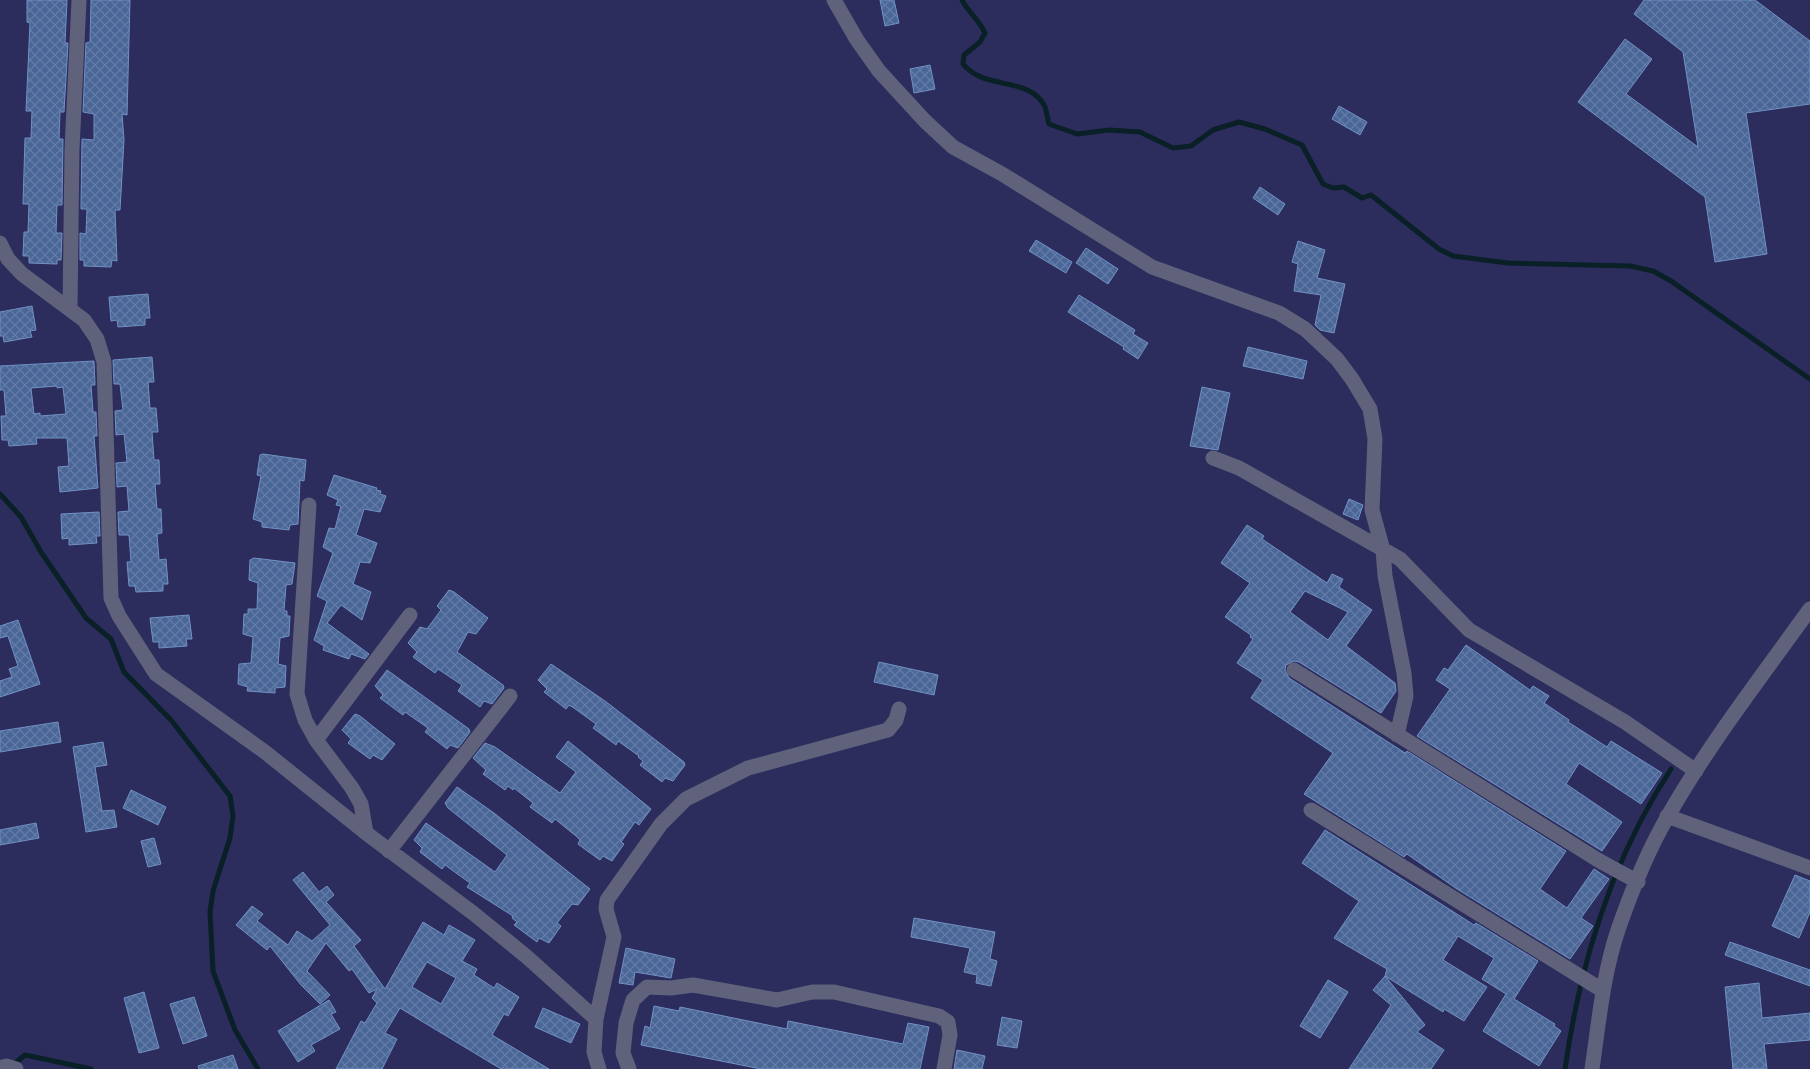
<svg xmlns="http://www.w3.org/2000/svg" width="1810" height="1069" font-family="'Source Sans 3',sans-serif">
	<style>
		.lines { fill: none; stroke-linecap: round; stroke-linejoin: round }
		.stream { stroke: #092027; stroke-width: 5 }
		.building { fill: url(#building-cross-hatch); stroke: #7191c4; fill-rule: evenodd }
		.minor { stroke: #5f627a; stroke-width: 15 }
	</style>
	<defs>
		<pattern id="building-cross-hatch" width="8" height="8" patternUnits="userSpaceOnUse" patternTransform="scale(1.25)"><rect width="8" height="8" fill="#496697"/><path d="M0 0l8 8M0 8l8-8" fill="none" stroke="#637ca7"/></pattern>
	</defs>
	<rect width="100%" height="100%" fill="#2c2c5d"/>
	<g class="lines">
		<path class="stream" d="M962,0c6,12 18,21 23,33l-5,9 -16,13 -1,9c22,27 65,12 81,41 3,5 3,13 5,19l28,10 32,-4 31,2 33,16 18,-2 22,-16 26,-8 26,7 37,16 21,39 10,4 11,-1 18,11 9,-3 68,54 14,7 55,7 122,3 23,5 18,10 139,98
			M0,494l21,23 20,35 45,66 25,21 13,33 47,48 59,76 3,20 -3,22 -17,53 -3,21 3,59 22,59 23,39
			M13,1065l12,-10 66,14
			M1565,1069c15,-106 47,-210 106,-300"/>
	</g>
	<path class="building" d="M27,0h40l-2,43h3l-4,69h-4l-1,27h4l-1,66h-5l-1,28h6l-1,27h-4v4l-28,-1v-7h-6l1,-24h4l1,-28h-6l2,-66h6l1,-27h-6l4,-88 -3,-1z
		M91,0h39l-3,115 -5,-1 2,26 -4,70h-5l2,51 -5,-1 -1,7 -27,-1v-6h-4v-27l6,1 1,-25h-6v-4l1,-66 12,1v-26l-11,-2 3,-69 4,-1z
		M880,0h14l5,23 -14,3z
		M1644,0h111l55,41v63l-64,9 21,141 -52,8 -10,-65 -127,-95 47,-63 27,20 -26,35 72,53 -15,-95 -49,-38z
		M930,65l5,24 -21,4 -4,-24z
		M1339,106l28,16 -7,13 -28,-16z
		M1260,187l25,17 -7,11 -25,-17z
		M1036,240l36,22 -6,11 -37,-22z
		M1298,241l27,9 -8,28 28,6 -11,49 -14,-3 -5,-5 6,-30 -27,-4 4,-27 -6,-2z
		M1086,248l32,21 -10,15 -32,-21z
		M148,294l2,24h-5v7l-27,2 -1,-7 -6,1 -2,-24z
		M1079,295l56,35 -2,4 15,9 -10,16 -15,-10 1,-2 -56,-35z
		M32,306l4,24 -6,1 2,6 -28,5 -1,-6h-3v-24z
		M1248,347l59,14 -4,18 -60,-13z
		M152,357l2,25h-6l2,26h6l2,24h-6l2,28h5l1,24h-5l2,25h4l1,24 -5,1 2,26 7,-1 2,25h-5v7l-27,1 -1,-6h-6l-2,-24h4l-2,-27h-10l-1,-23 11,-1 -2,-25 -10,1 -1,-24 11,-1 -3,-28 -8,1 -1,-24 8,-1 -3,-26h-6l-1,-24z
		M94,361l1,24h-4l2,27h3l1,24h-3l4,52 -38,4 -2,-25 11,-1 -2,-28h-31l1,6 -28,2 -1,-6h-6l-1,-24h5l-2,-26h-4v-24zM57,386v2l6,-1 3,27 -26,2v-3l-6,1 -3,-26z
		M1202,387l28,6 -12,57 -28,-4z
		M263,454l43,6 -2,21 -4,-1 -2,44 -8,1 -1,5 -27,-3v-5l-9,-3 8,-43 -4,-1 3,-20z
		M334,475l43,13 -1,2 5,1 -1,3 6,2 -6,16 -16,-3 -8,26 21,8 -7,20 -10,-1 -7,22 18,8 -9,28 -21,-15 -14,18 42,31 -4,5 -14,-5 -2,5 -26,-9 1,-4 -10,-6 13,-39 -10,-5 16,-43 -10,-6 6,-19 6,1 6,-23 -5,-1 2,-5 -11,-5z
		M1349,499l14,6 -5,15 -15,-6z
		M99,512l1,24h-4l1,7 -28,2v-7l-7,1 -1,-25z
		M1247,525l17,11 -2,3 65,44 5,-9 11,5 -4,8 33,23 -26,36 49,37 1,8 -15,22 -82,-51 -5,-1 -8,4 -1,5 4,8 116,75 2,-2 159,100 -26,38 27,19 27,-39 15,10 -28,39 12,8 -23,33 -113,-70 -50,-35 -3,3 -100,-63 29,-41 -82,-55 12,-18 -26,-17 16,-24 -3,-2 1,-2 -26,-18 25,-34 -29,-20zM1305,591l43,21 -20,28 -38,-28z
		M254,558l41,5 -3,21 -6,1 -2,26h3v5h3l-1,20 -9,2 -2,26 8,2 -1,21 -10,1v5l-28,-2 1,-4 -10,-3 1,-20 12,-1 2,-26 -10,-3 1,-20h4v-5h9l1,-26 -9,-3 1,-20z
		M449,590l5,2 34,26 -12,16 -8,-2 -11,20 46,33 1,3 -12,16 -8,-3 -4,6 -22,-16 4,-6 -24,-16 -3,4 -22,-16 4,-5 -9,-9 12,-16 7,2 14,-19 -4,-4z
		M189,615l3,24h-6l1,7 -28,2v-6h-6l-3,-24z
		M18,620l22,64 -40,13v-16l12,-4 -3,-8 9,-3 -10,-30 -8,2v-12z
		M1466,645l64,45 3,-4 16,10 -5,7 25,17 -1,2 39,25 4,-6 51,32 -21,31 -62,-41 -13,21 56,38 -20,29 -185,-115 33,-47 -14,-9 8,-12 4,2z
		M879,662l59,13 -4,20 -60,-13z
		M551,664l54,37 79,61 1,3 -12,16 -8,-3 -3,4 -22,-17 3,-4 -5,-4 1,-1 -21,-15 -2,4 -23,-17 3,-4 -22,-16 -5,-3 -3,4 -22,-17 3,-3 -9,-9z
		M387,670l82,59 1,3 -12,16 -8,-3 -3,4 -22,-17 3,-4 -23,-16 -2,3 -23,-17 3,-3 -8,-9z
		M355,714l5,2 35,28 -13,16 -9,-5 -3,4 -22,-16 3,-4 -9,-9z
		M58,722l3,20 -61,10v-21z
		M568,741l83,68 -12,16 -4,-3 -14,20 3,2 -12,17 -9,-5 -3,4 -14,-10 -8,-6 2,-4 -4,-4 -21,-17 -3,4 -22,-16 3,-4 -19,-15 -1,2 -5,-4 -3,4 -22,-16 3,-4 -13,-12 12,-15 10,4 65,46 16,-21 -20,-15z
		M103,742l4,23 -12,2 7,44 12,-1 3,17 -31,5 -13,-85z
		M457,787l37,26 96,76 -12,16 -6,-1 -15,19 4,3 -12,17 -10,-5 -2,4 -23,-17 3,-3 -5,-4 1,-2 -46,-29 3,-4 -25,-18 -3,4 -22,-17 2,-4 -8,-8 12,-17 69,49 12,-17 -59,-47 -3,-5z
		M131,790l35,17 -8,18 -35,-17z
		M36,823l3,15 -39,7v-15z
		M1325,830l149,95 2,-2 62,38 -24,38 41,25 -1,2 7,5 -22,35 -56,-35 23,-37 -24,-15 12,-21 -36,-22 -15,24 44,27 -23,34 -20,-12 -1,3 -58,-36 2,-7 -53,-31 25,-37 -57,-38z
		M154,838l7,26 -13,3 -7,-26z
		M303,872l16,20 8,-6 7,9 -8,7 35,38 -7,6 31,43 38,-67 21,13 5,-10 26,15 -13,21 15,8 -3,6 20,13 3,-5 22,14 -11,19 -4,-2 -12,21 57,34h-48l-101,-61 -15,25 12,6 -15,30h-46l25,-48 4,2 12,-20 -5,-5 5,-9 -8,4 -17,-24 -3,2 -23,-28 -19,28 23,24 -10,9 -19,-19 -31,-39 -3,4 -31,-25 16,-19 11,8 -6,7 31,24 9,-14 15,10 18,-16 -37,-45zM427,962l29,16 -15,26 -29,-17z
		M1795,875l15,6v31l-11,26 -27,-12z
		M914,918l81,14 -5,27 7,2 -6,25 -15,-3 1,-8 -13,-3 6,-24 -59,-11z
		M1730,942l80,28v16l-85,-31z
		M626,948l49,11 -4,19 -36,-6 -2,13 -14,-2z
		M1385,976l40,49 -8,7 27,18 -13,19h-82l42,-64 -18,-15z
		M1328,980l20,12 -28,46 -20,-12z
		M1759,983l3,35 48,-5v27l-46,4 3,25h-34l-8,-82z
		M144,992l15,56 -20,5 -15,-55z
		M194,997l13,39 -24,8 -13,-40z
		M329,1000l7,12 -5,2 9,15 -29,16 4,6 -17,11 -20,-31z
		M654,1006l25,5 1,-4 107,22 1,-8 115,23 5,-21 21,4 -9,42h-159l-120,-24 4,-19 5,2z
		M543,1008l37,16 -9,19 -36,-16z
		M1002,1017l20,4 -5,27 -20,-3z
		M957,1050l28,6 -3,13h-28z
		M233,1055l5,14h-39l-1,-3z"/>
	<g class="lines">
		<path class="minor" d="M834,0l23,40 22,31 46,50 28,26 49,27 150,93 127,46 26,16 32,30 15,20 18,30 5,30 -3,71 11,40 2,26 19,97 2,23 -9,39
			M0,243l8,16 14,15 62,46 13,19 7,23 7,236 8,18 37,58 109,78 101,81 107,80 54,44 69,62
			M70,308l2,-158 7,-150
			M1213,458l26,10 161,91 69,71 156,92 71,49
			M309,505l-12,189 8,26 11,20 36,48 9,16 5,29
			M1294,670l304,190 40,22
			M316,740l94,-125
			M1311,810l291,180
			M1667,816l143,52
			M389,851l121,-155
			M0,1068l6,-2 10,3
			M599,1069l-5,-17 2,-33 18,-82 -8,-28 1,-9 54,-76 25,-25 62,-31 140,-38 8,-10 3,-11
			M629,1069l-6,-16 3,-30 7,-23 14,-13 24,1 22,-3 84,15 35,-8h22l105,24 9,6 2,13 -6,34
			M1592,1069c7,-48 11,-96 27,-142 13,-37 29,-77 49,-111 41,-72 93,-139 142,-207"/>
	</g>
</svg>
